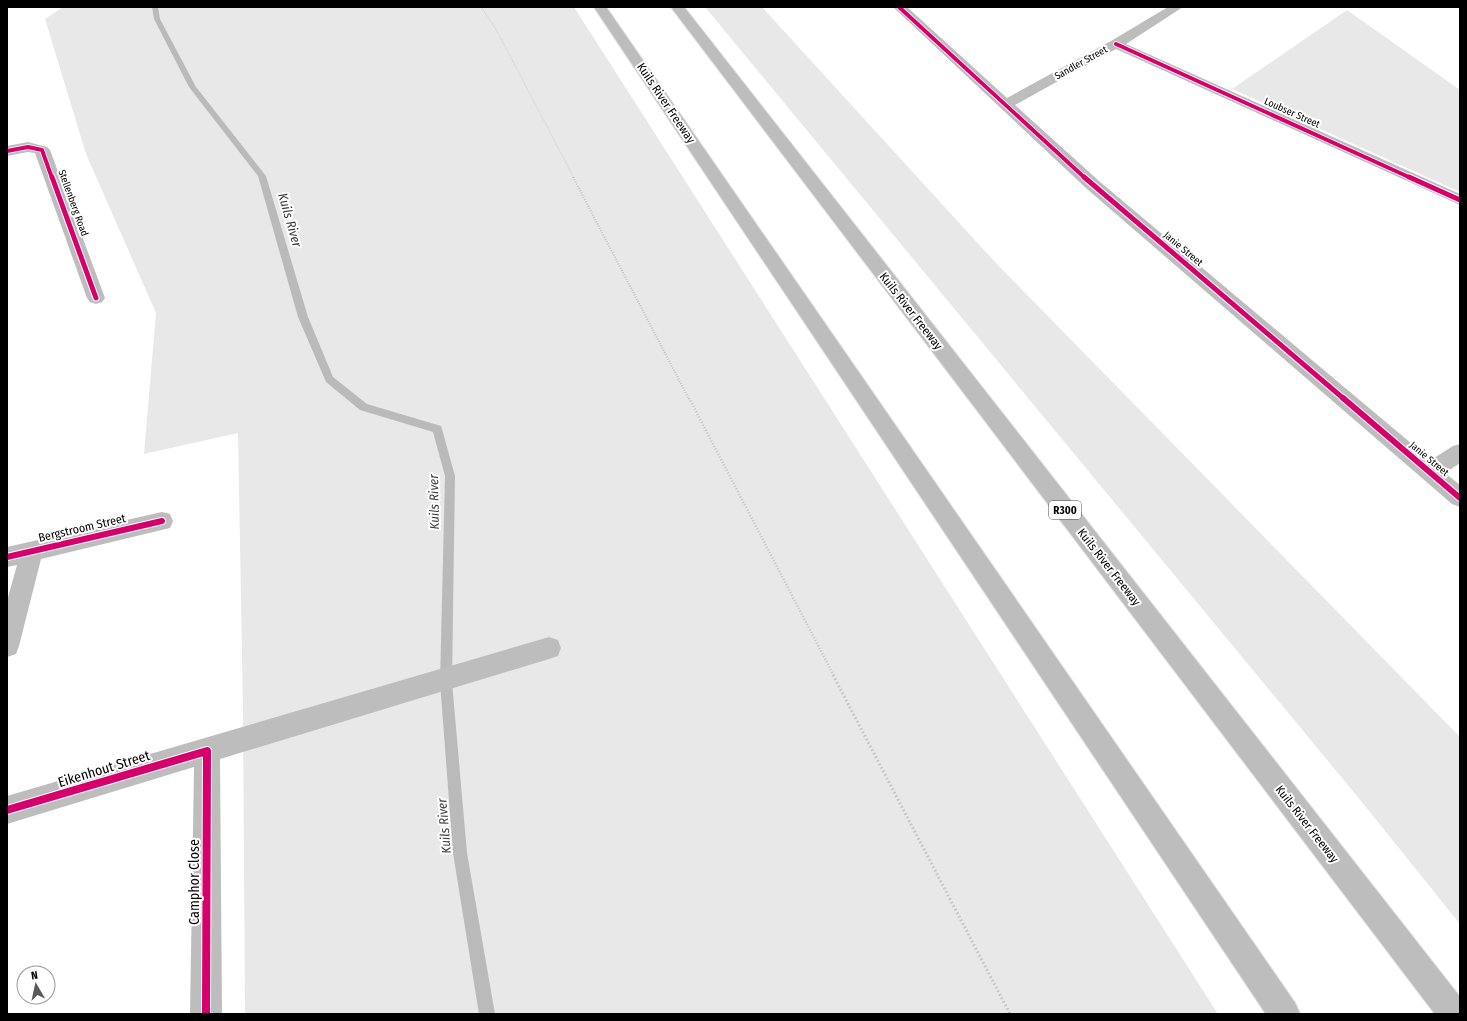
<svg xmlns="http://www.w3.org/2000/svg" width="1467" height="1021" font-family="'Fira Sans Condensed',sans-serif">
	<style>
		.green { fill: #e8e8e8 }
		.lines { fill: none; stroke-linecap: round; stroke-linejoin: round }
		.stream { fill: #bababa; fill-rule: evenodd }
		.highway-casing { stroke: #dbdbdb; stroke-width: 2 }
		.path-far3 { stroke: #c2c2c2; stroke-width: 1.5; stroke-dasharray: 0.5 1.5; stroke-linecap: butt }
		.path-far2 { stroke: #c2c2c2; stroke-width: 2; stroke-dasharray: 1 1.5; stroke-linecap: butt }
		.path-far1 { stroke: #c2c2c2; stroke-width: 2.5; stroke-dasharray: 1 2; stroke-linecap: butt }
		.path { stroke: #c2c2c2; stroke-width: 3; stroke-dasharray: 1.5 2.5; stroke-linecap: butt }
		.minor { fill: #bdbdbd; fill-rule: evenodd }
		.highway { fill: #bdbdbd; fill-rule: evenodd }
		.cycleway-far3-casing { stroke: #fff; stroke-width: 5.5 }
		.cycleway-far2-casing { stroke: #fff; stroke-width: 7 }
		.cycleway-far1-casing { stroke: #fff; stroke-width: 8 }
		.cycleway-casing { stroke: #fff; stroke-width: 10 }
		.cycleway-far3 { stroke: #d6006c; stroke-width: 4 }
		.cycleway-far2 { stroke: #d6006c; stroke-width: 5 }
		.cycleway-far1 { stroke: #d6006c; stroke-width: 6 }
		.cycleway { stroke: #d6006c; stroke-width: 8 }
		.labels { text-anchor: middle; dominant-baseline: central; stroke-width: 4; stroke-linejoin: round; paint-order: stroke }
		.far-street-label { font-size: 10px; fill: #000; stroke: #fff }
		.shield { fill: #fff; stroke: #4c4c4c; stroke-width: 1 }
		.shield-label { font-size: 11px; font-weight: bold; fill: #000 }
		.street-label { font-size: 12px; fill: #000; stroke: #fff }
		.water-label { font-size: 13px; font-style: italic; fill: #3d3d3d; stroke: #fff }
		.near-street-label { font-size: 14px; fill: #000; stroke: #fff }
	</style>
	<rect width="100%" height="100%" fill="#fff"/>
	<path class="green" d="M63,7h511l644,1007h-973l-2,-302 -5,-279 -94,21 12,-141 -70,-159 -41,-135z
		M705,7h57l232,254 466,476v187l-99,-123z
		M1347,10l113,80v102l-228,-103z"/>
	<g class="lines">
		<path class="stream" d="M152,7h6l2,12 36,68 70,89 42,141 25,60 34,27 74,22 1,3 13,47 -3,206 15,171 28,161h-16l-26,-161 -13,-171 5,-206 -12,-44 -73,-22 -34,-28 -28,-65 -40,-141 -69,-89 -35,-68z"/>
		<defs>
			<path id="highway" d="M594,7h12l689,996 5,11h-34z
				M671,7h13l776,990v17h-25z"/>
		</defs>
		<use href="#highway" class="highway-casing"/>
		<path class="path-far3" d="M481,7l16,24 77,147"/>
		<path class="path-far2" d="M573,177l116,222"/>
		<path class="path-far1" d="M689,398l145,278"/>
		<path class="path" d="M833,675l177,339"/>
		<path class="minor" d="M893,7h14l100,91 104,-57 57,-34h15l-57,37 334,150v11l-344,-156 -101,56 84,76 332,279 22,-14 7,-2v19l-15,10 15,12v22l-8,-3 -365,-315z
			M28,142l19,5 3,3 55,148 -3,4 -6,2 -6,-2 -3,-4 -52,-145 -7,-1 -21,4v-10z
			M162,512l8,2 3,7 -3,7 -129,31 -22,87 -3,8 -9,3v-56l10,-36 -10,2v-20z
			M549,637l9,3 3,8 -3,8 -9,3 -329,100 2,255h-32l4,-247 -187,57v-28z"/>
		<use href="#highway" class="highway"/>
		<defs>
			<path id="cycleway-far3" d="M899,7l186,171
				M1116,44l295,134
				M7,151l21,-4 14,3 10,28"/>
			<path id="cycleway-far2" d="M52,177l44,121
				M1084,177l260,222
				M1409,177l51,23"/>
			<path id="cycleway-far1" d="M1343,398l117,100
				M7,557l155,-36"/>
			<path id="cycleway" d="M7,810l200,-59 -1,263"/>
		</defs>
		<use href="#cycleway-far3" class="cycleway-far3-casing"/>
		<use href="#cycleway-far2" class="cycleway-far2-casing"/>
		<use href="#cycleway-far1" class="cycleway-far1-casing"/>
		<use href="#cycleway" class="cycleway-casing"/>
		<use href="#cycleway-far3" class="cycleway-far3"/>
		<use href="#cycleway-far2" class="cycleway-far2"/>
		<use href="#cycleway-far1" class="cycleway-far1"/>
		<use href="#cycleway" class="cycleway"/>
	</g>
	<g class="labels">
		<g class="far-street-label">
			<text transform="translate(1081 63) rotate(-29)">Sandler Street</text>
			<text transform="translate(1292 113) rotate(24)">Loubser Street</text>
			<text transform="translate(73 203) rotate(70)">Stellenberg Road</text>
			<text transform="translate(1183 249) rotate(40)">Janie Street</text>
			<text transform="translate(1429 459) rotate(40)">Janie Street</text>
		</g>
		<rect class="shield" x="1049" y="501" width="32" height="18" rx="3"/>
		<g class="shield-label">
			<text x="1065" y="510">R300</text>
		</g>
		<g class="street-label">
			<text transform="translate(666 103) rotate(56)">Kuils River Freeway</text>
			<text transform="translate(911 311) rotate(52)">Kuils River Freeway</text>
			<text transform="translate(82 528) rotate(-13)">Bergstroom Street</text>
			<text transform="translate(1109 567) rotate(52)">Kuils River Freeway</text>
			<text transform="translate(1307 824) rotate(52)">Kuils River Freeway</text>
		</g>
		<g class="water-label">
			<text transform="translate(290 220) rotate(74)">Kuils River</text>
			<text transform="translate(434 502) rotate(-91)">Kuils River</text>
			<text transform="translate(444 826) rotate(-95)">Kuils River</text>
		</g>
		<g class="near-street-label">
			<text transform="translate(104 769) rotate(-17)">Eikenhout Street</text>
			<text transform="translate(194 882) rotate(-90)">Camphor Close</text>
		</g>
	</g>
	<rect width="1467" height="1021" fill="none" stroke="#000000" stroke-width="16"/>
	<g transform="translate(36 985) rotate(351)"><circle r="19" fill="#ffffff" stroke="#999999"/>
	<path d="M0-3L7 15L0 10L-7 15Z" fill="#595959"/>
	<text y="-6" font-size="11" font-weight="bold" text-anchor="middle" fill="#000000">N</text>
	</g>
</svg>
